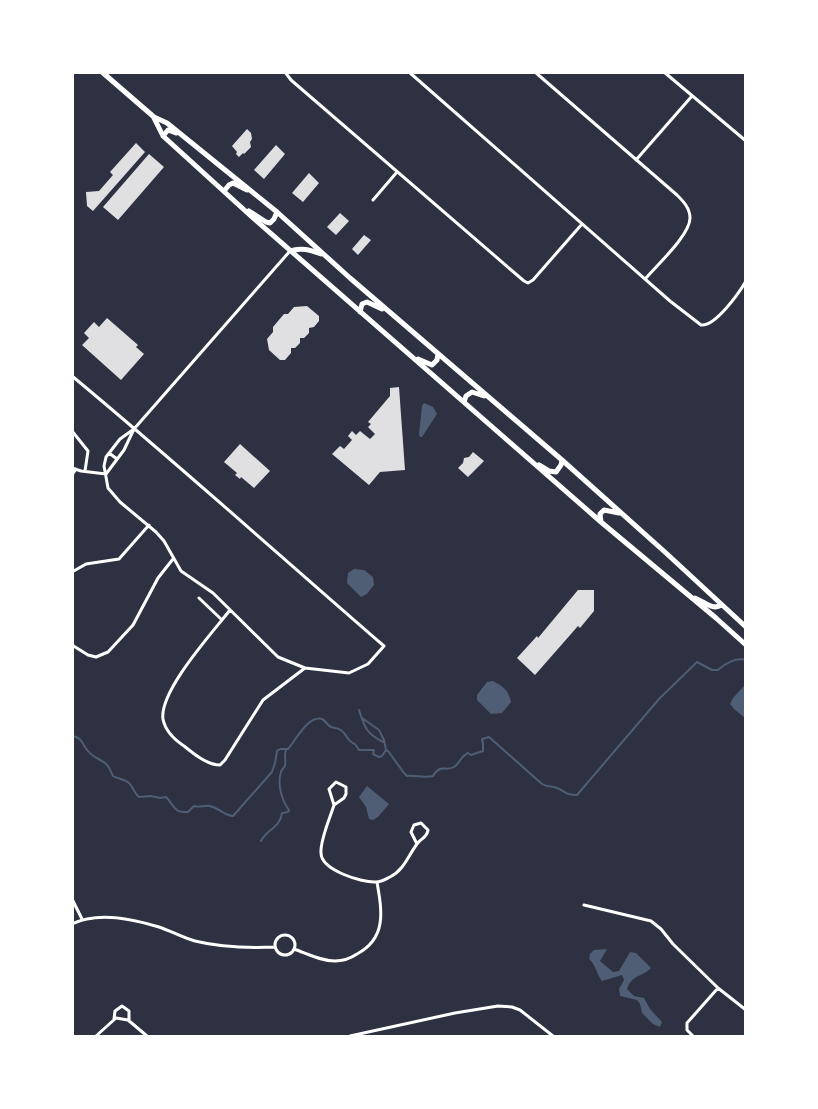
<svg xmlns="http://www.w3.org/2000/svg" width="818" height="1109" font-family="'Open Sans',sans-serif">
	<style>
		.water { fill: #4f5d75 }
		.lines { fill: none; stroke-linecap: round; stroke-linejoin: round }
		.stream { stroke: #4f5d75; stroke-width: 2 }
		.building { fill: #e0e0e3 }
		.minor { stroke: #fff; stroke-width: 3 }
		.secondary { stroke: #fff; stroke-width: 5 }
	</style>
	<rect width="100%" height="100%" fill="#2d3142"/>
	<path class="water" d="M424,403l9,4 4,7 -15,23h-2l-1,-3 3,-28z
		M354,569l10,1 9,7 1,8 -7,9 -6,3 -14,-14 1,-10z
		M493,681c10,5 16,10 18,21l-9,11 -11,1 -14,-14v-5l10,-13z
		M745,685h1l-1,33 -11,-9 -4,-5 3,-6z
		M367,786l22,18 -11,13 -5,3 -4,-1 -3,-12 -7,-10z
		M607,949l-7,12 13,11 6,-1 11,-19 6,1 15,15c-8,9 -19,6 -24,21l7,7 10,2 6,11 12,13 -2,5 -7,-3 -11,-11 -2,-9 -3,-4 -17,-4 -1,-7 5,-9 -2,-5 -20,6c-6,-8 -6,-16 -13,-22l1,-5 4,-4z"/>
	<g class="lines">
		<path class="stream" d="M359,710c6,18 7,23 24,32
			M362,718l17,12 5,10 2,10
			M72,736c10,1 10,8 15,14 7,9 15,9 20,15 3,3 4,7 6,11 5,3 12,3 16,7 4,4 5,10 10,14l12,-1 9,2 6,-1c9,9 7,16 22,15l6,-6c5,2 10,-1 16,0 9,2 15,10 23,10l39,-44 3,-9 2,-12 3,-2h8c8,-9 20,-34 34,-30 4,2 5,6 9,8 3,1 8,1 11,4 5,4 6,11 13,13l4,6h15l-1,4 6,3 3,-1 4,-6 2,1 16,22 3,3c9,-1 16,2 26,0 8,-13 12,-4 21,-9 6,-4 7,-11 14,-14l3,2 12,-4v-7l-1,-5 7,-2 53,47c6,4 10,1 15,4 10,4 8,7 20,7l82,-96 38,-37 15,8h6c6,-6 18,-13 28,-10
			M261,841c6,-12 19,-13 21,-28l6,-1 1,-2c-7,-9 -12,-26 -8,-38 0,-2 3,-4 4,-6 1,-6 -1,-11 1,-16"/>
	</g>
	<path class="building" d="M247,129l4,4 1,6 -2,3 1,5 -7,7 -1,-1 -4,4 -3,-3 1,-2 -5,-6z
		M136,143l9,9 -52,59 -6,-5 -1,-14 13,-1 14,-16 -3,-3z
		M276,145l9,9 -21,25 -10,-9z
		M149,154l15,13 -46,53 -15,-13z
		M309,173l10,10 -16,19 -11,-9z
		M340,213l9,8 -13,14 -9,-8z
		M364,235l7,5 -13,15 -6,-6z
		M307,306l12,10v5l-5,6 -5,1v5l-5,5h-4v5l-5,5h-4v5l-6,7h-5l-11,-10 -2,-11 6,-7v-5l11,-13h4l6,-7z
		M107,318l31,27 -2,2 8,7 -23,26 -39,-35 7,-7 -5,-5 10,-11 5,5z
		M399,387l6,83 -25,2 -11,13 -37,-31 8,-8 4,3 8,-9 -4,-4 4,-5 4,4 4,-4 10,8 5,-5 -7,-7 3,-3 -3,-2 22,-26v-8z
		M240,444l30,27 -16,17 -13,-11 -1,2 -5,-4 2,-2 -13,-11z
		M473,452l11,9 -16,16 -10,-9 5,-5 1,-5 5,-1z
		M578,590h16v21l-14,17 -2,-2 -43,49 -18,-17 20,-22 1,2z"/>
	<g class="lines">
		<path class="minor" d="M285,72l6,8 233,201 4,2 5,-3 49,-56
			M409,72l261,229 31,24c14,2 38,-32 45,-44
			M535,72l142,123c6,6 13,13 13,23 0,17 -33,47 -44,60
			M664,72l82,69
			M636,160l56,-64
			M373,200l24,-28
			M72,376c106,88 208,180 312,270l-16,18 -19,9 -44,-5 -27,-11 -65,-64 -32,-22 -17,-30 -8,-9 -36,-30 -12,-14 -4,-22 2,-9 14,-18 14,-10 156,-178
			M72,431l16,20 -3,20
			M109,453l8,6
			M72,468l9,3 25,3
			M106,474l18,-24 10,-21
			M72,475l4,-6
			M72,572l14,-8 33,-5 30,-34
			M199,598l23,22
			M230,610c-17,22 -71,81 -67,109 2,11 12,21 21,27 10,8 23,19 36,19l5,-5 38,-60 42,-32
			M72,645l16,10 8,2 12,-5 25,-27 25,-47 15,-19
			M334,805l-5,-16 7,-7 10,5v7l-2,4 -10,7c-4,13 -14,35 -13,48 0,17 41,30 55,29 5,0 10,-3 14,-5 14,-7 18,-21 27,-33 4,-6 10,-6 11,-14l-7,-7 -7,2 -3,7 6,12
			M72,899l10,20
			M584,905l67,16 10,8 12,15 45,44
			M72,924c26,-13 61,-5 87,3 12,4 24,11 36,14 24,6 56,7 80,6
			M275 945a10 10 0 1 1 20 0a10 10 0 1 1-20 0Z
			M294,949c14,5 27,12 41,12 8,0 16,-3 22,-7 30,-16 25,-43 20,-72
			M114,1019l1,-8 7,-5 7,5v9
			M96,1036l20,-18 12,2 19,16
			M350,1036l105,-23 43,-7 14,1 8,3 33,26
			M693,1036l-6,-6v-7l31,-35 28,22"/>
		<path class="secondary" d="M102,72l52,45 13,6 110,89 73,66 212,182 104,93 80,74
			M154,118l9,18 89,81 349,305 115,96 30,27
			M163,136l5,-6 8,3
			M224,191l5,-6 4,-2 14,7
			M249,211l17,11 4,1 4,-4 3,-7
			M290,251c11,-4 20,-1 31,3
			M360,312l2,-8 5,-2 15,7
			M418,359l14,6 5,-5 1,-6
			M464,402l2,-6 6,-4 12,4
			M539,465l10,6 7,1 5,-7 1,-5
			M601,522l-1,-8 4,-4 15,3
			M695,598c8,3 18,13 26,7"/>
	</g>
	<rect width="818" height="1109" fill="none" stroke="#ffffff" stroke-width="148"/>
</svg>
